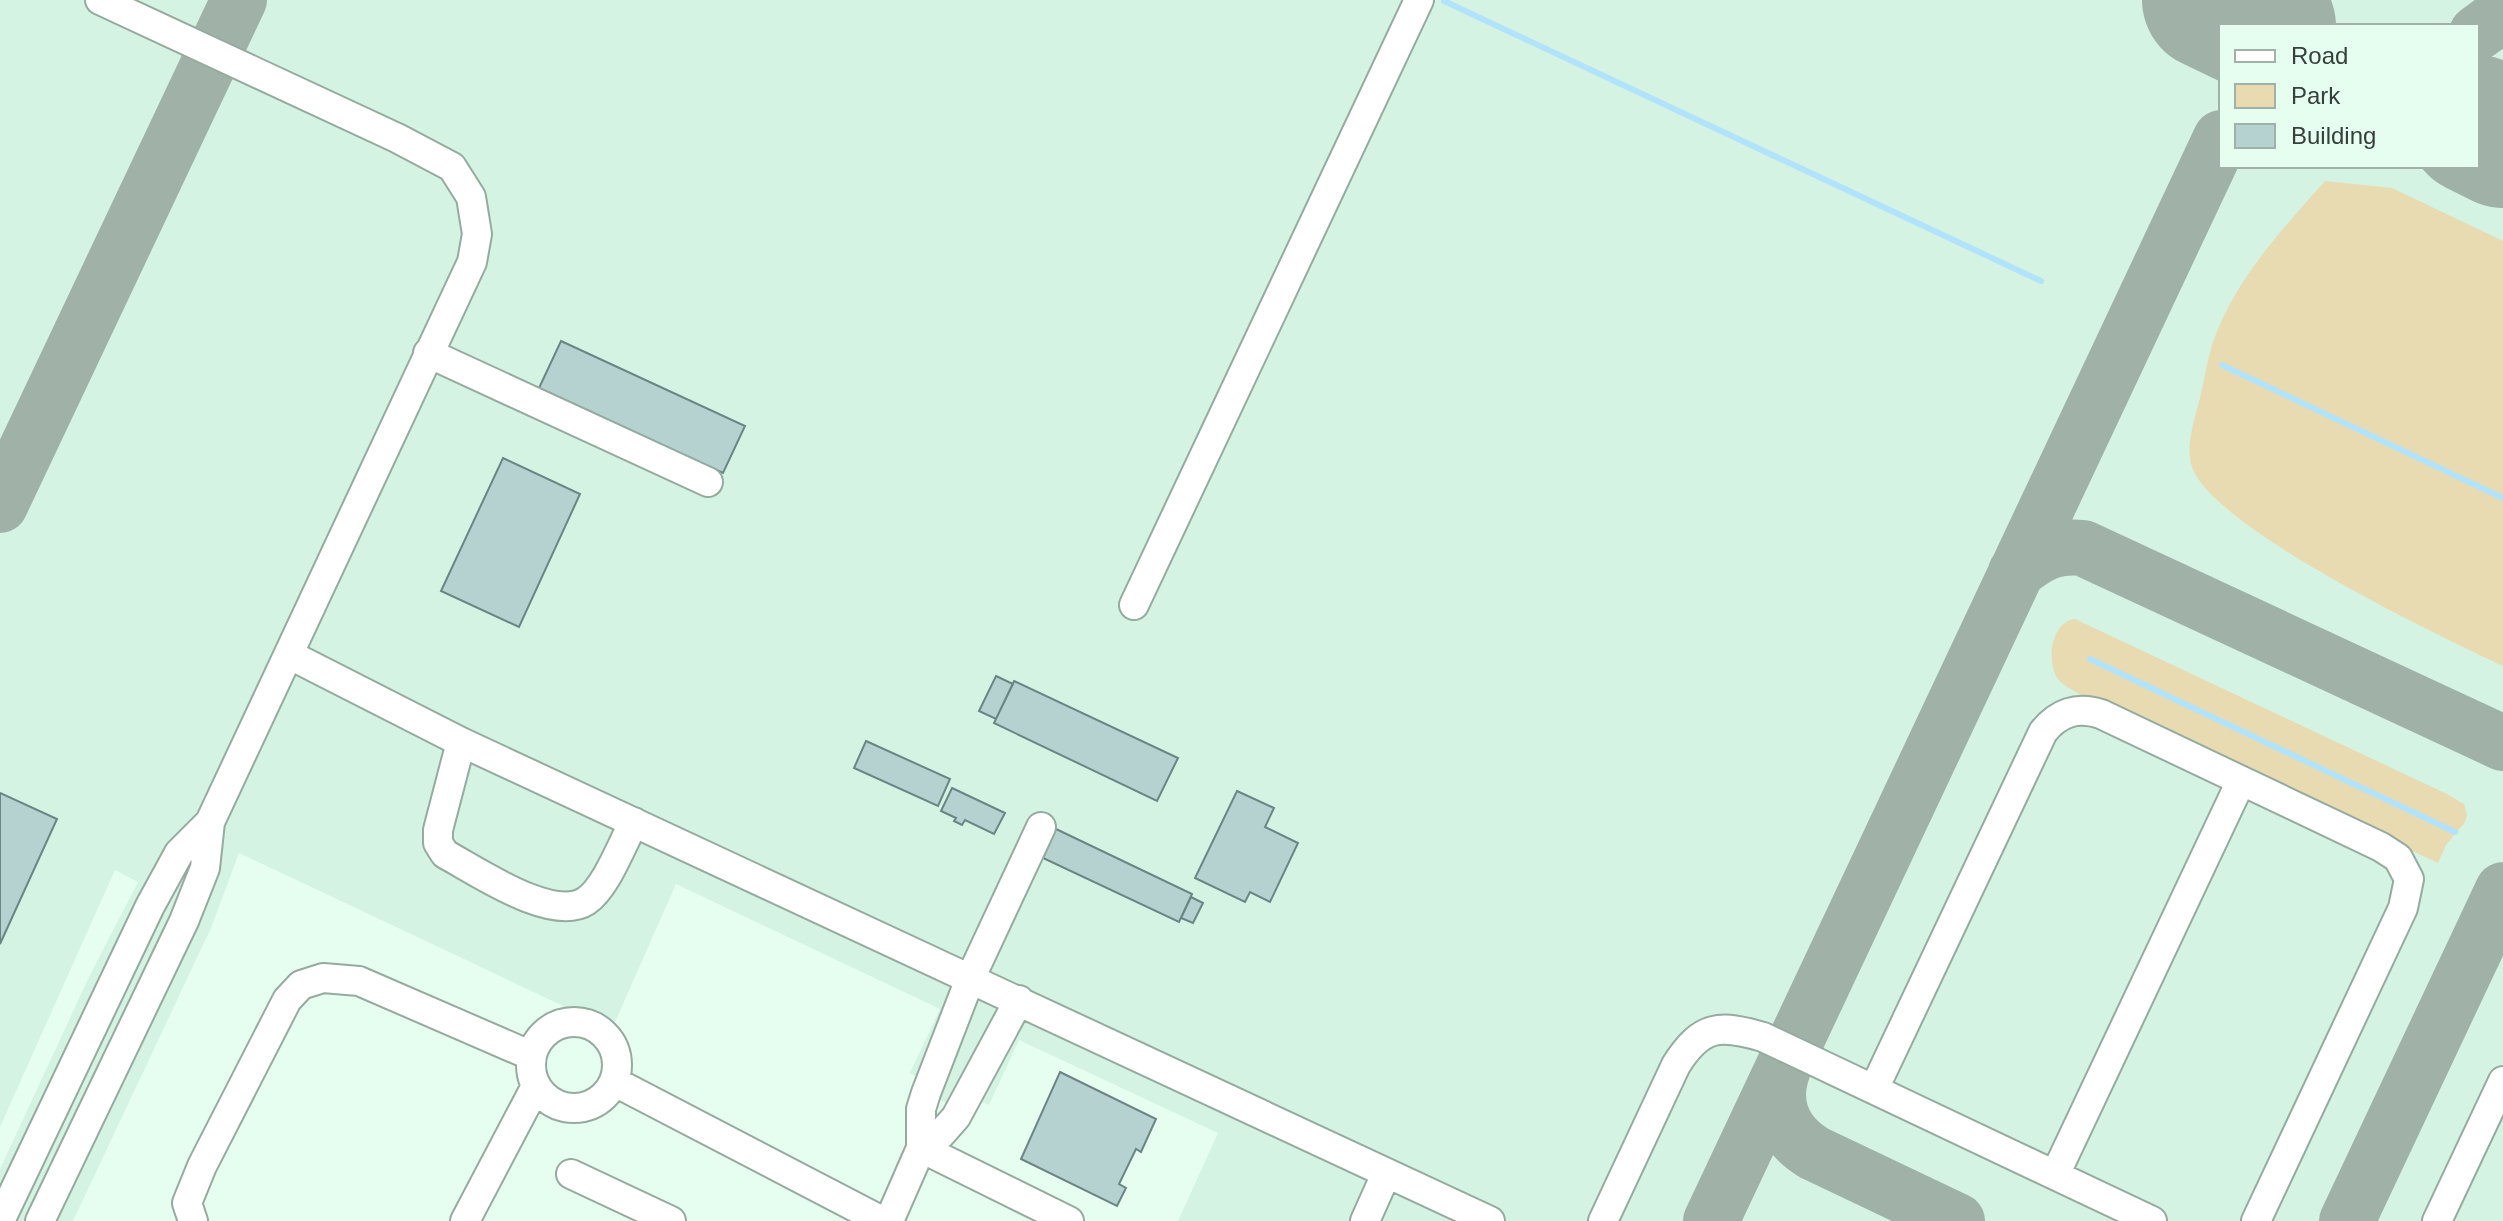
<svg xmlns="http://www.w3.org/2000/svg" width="2503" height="1221" font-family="Arial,sans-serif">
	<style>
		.built { fill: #d4f3e2; fill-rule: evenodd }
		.green { fill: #e8dbb1 }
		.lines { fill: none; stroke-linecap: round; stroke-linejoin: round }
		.stream { stroke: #b2e3fc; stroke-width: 6 }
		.taxiway { stroke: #a0b2a8; stroke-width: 56 }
		.runway { stroke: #a0b2a8; stroke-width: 140 }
		.building { fill: #b5d2d1; stroke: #6b8585; stroke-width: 2 }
		.minor-casing { stroke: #95ab9f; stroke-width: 32 }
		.minor { stroke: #fff; stroke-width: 28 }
	</style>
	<rect width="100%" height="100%" fill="#e6fef0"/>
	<path class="built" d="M0,0h2503v1221h-1325l40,-88 -199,-93 -30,65 -19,-8 -7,15 -37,-19 -7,-15 -9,-5 30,-64 -264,-125 -64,145 -373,-176 -28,75 -138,293h-73v-52l88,-190 50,-97 -23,-12 -115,257zM2221,26h256v140h-256z"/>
	<path class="green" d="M2325,181l67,7 111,53v425c-61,-29 -296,-140 -312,-202 -5,-21 4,-46 9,-66 4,-17 7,-36 12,-53 22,-65 69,-114 113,-164z
		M2075,619l372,175 17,10 3,11 -2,7 -19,23 -8,18 -359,-169c-6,-4 -17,-9 -21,-15 -12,-18 -7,-57 17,-60z"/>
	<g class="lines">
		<path class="stream" d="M1444,1l597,280
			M2222,365l281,133
			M2090,659l365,173"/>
		<path class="taxiway" d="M2195,0l22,31 4,12
			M2477,33l26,-19
			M0,505l239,-505
			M2016,572c22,-18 38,-27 67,-24l420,195
			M1784,1066c-14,35 -3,67 30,87l143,68
			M1711,1221l510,-1083
			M2347,1221l156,-331"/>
		<path class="runway" d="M2212,0l54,26
			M2477,125l26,13"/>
	</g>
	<path class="building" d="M561,341l184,85 -22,47 -184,-85z
		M503,458l77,36 -61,133 -78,-36z
		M996,676l17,8 -17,35 -17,-8z
		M1014,681l164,77 -21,43 -163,-78z
		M866,741l84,38 -12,27 -84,-38z
		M952,788l53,25 -11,21 -29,-14 -3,5 -8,-4 2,-3 -15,-7z
		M1237,791l37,17 -9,19 33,16 -28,59 -20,-10 -5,10 -50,-24z
		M0,793l57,26 -57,125z
		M1056,829l136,65 -13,28 -136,-64z
		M1191,897l12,6 -10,20 -12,-5z
		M1060,1072l96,47 -15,33 -5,-3 -17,35 7,4 -9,18 -96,-47z"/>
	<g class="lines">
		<defs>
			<path id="minor" d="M428,353l280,129
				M1134,605l285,-605
				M290,655l171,87 1029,479
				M461,742l-23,88v13l7,11c32,17 107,69 141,47 20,-13 36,-57 48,-79
				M531 1065a43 43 0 1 1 86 0a43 43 0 1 1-86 0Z
				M615,1082l267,139
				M1874,1089l169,-357c15,-19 34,-26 58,-18l280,133 17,11 11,21 -6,29 -147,313
				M921,1148l20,-14 15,-17 63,-117
				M921,1148l148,73
				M571,1174l100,47
				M2055,1175l186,-394
				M0,1221l150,-315 29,-53 31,-31 262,-560 5,-28 -6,-37 -19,-30 -55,-29 -297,-138
				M40,1221l144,-300 21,-53 5,-46
				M193,1221l-6,-18 15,-37 85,-166 14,-15 22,-7 36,3 173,75
				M465,1221l71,-135
				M889,1221l32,-73v-39l5,-16 44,-114 71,-152
				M1365,1221l21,-47
				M1603,1221l73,-156c25,-40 44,-41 87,-28l389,184
				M2437,1221l66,-140"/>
		</defs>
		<use href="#minor" class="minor-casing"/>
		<use href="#minor" class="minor"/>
	</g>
	<rect x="2219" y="24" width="260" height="144" fill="#e6fef0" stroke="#a0b2a7" stroke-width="2"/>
	<rect x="2235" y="50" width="40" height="12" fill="#ffffff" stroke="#a0b2a7" stroke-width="2"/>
	<text x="2291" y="64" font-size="24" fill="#36403a">Road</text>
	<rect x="2235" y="84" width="40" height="24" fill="#e8dbb1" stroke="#a0b2a7" stroke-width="2"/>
	<text x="2291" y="104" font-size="24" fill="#36403a">Park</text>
	<rect x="2235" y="124" width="40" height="24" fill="#b5d2d1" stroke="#a0b2a7" stroke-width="2"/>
	<text x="2291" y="144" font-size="24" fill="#36403a">Building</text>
</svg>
